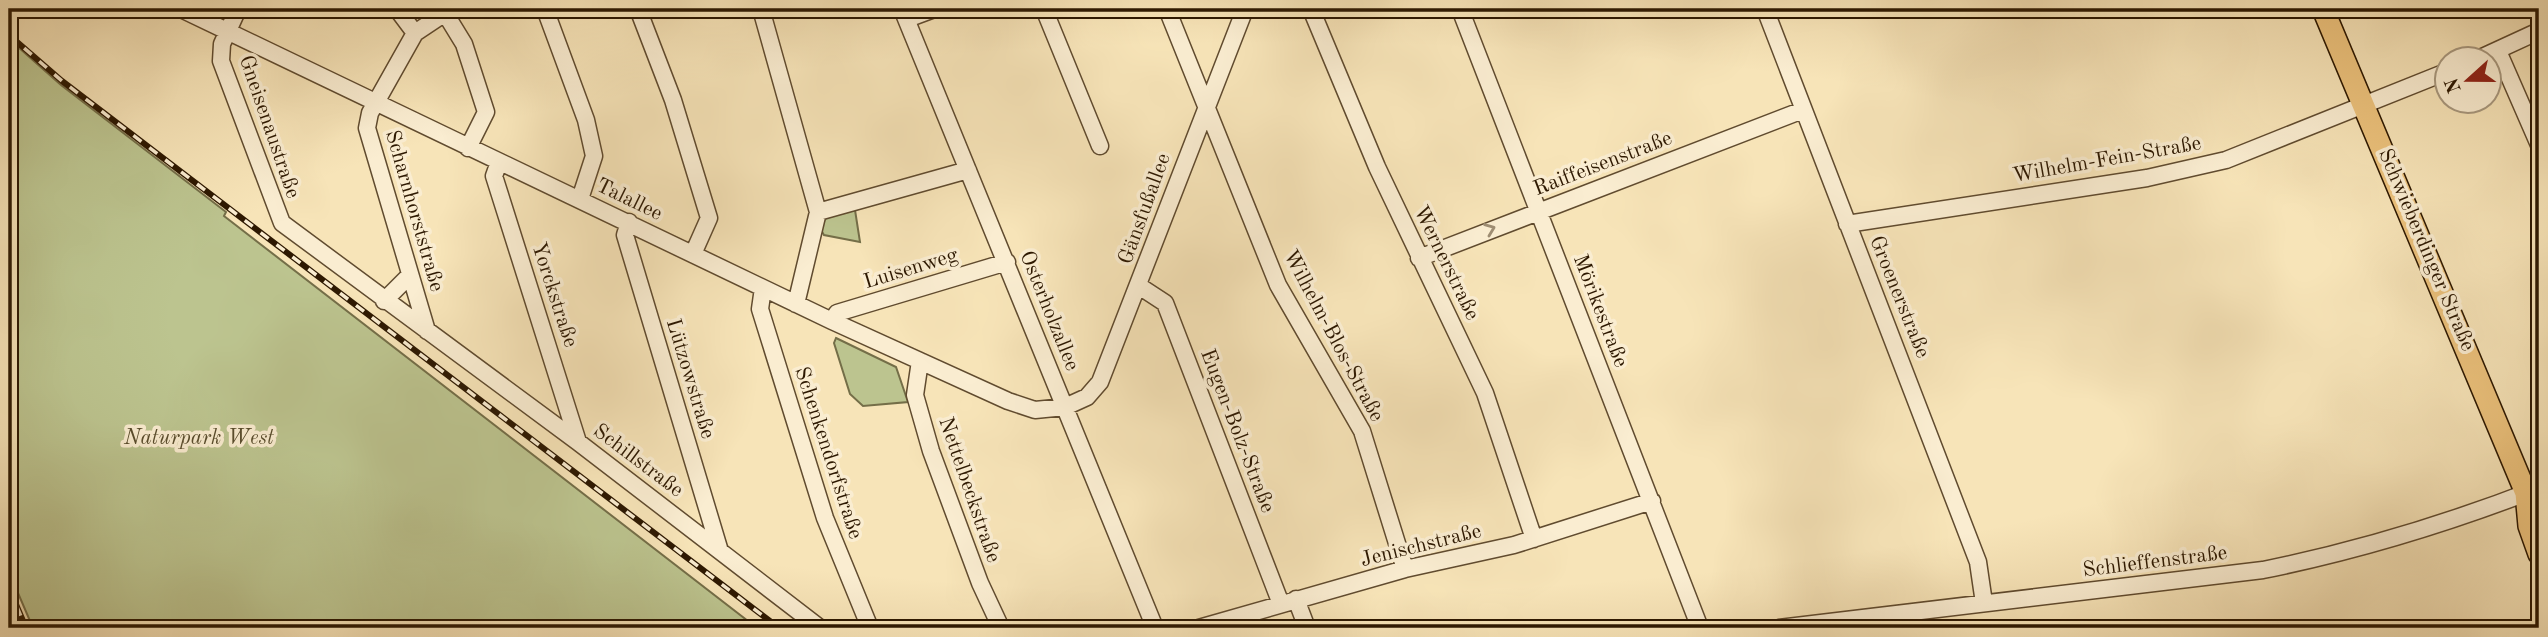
<svg xmlns="http://www.w3.org/2000/svg" width="2548" height="637" font-family="'Old Standard TT',serif">
	<style>
		.green { fill: #bcc48f; stroke: #746e48; stroke-width: 2 }
		.lines { fill: none; stroke-linecap: round; stroke-linejoin: round }
		.minor-casing { stroke: #604b2f; stroke-width: 19 }
		.major-casing { stroke: #2d1801; stroke-width: 24 }
		.minor { stroke: #faedd1; stroke-width: 16 }
		.major { stroke: #ecc27c; stroke-width: 21 }
		.rail-casing { stroke: #2d1801; stroke-width: 6 }
		.rail { stroke: #faedd1; stroke-width: 3.5; stroke-dasharray: 10; stroke-linecap: butt }
		.oneway { stroke: #9e8d73 }
		.labels { text-anchor: middle; dominant-baseline: central; stroke-width: 7; stroke-linejoin: round; paint-order: stroke }
		.street-label { font-size: 21px; fill: #2d1801; stroke: #faedd1 }
		.park-label { font-size: 21px; font-style: italic; fill: #584c2c; stroke: #faedd1 }
	</style>
	<rect width="100%" height="100%" fill="#f7e4b8"/>
	<filter id="stains"><feTurbulence type="fractalNoise" baseFrequency=".00286" numOctaves="4"/><feColorMatrix values="0 0 0 0 .2 0 0 0 0 .09 0 0 0 0 .02 0 0 0 .5 -.17"/></filter>
	<radialGradient id="worn" r=".72"><stop offset=".6" stop-color="#630" stop-opacity="0"/><stop offset="1" stop-color="#630" stop-opacity=".3"/></radialGradient>
	<path class="green" d="M9,39l52,46 165,127 -2,4 533,412h-724l-24,-56z
		M855,210l5,32 -36,-7 -3,-5 4,-11 12,-7z
		M836,338l60,29 12,35 -45,4 -13,-12 -16,-51z"/>
	<g class="lines">
		<defs>
			<path id="minor" d="M181,9l651,312 176,80 27,9 30,-3 22,-10 13,-15 145,-373
				M238,9l-16,35 -1,17 61,162 296,219 242,186
				M397,9l18,24
				M545,9l41,111 8,36 -14,43
				M638,9l35,91 36,118 -16,36
				M761,9l57,203 -22,92
				M902,9l253,619
				M1044,9l56,137
				M1167,9l111,276 84,146 43,138
				M1311,9l66,158 108,226 49,146
				M1460,9l240,619
				M1765,9l213,553 6,41
				M445,13l19,31 22,68 -18,36
				M907,19l27,-10
				M2498,51l41,94
				M2476,60l63,-29
				M499,162l-5,14 84,266
				M818,212l150,-42
				M629,222l-4,13 94,313
				M1847,224l300,-46 79,-18 220,-88
				M1419,258l384,-148
				M1139,286l26,17 116,301
				M763,288l-3,21 65,209 45,110
				M384,301l26,-26
				M832,321l5,-8 170,-51
				M427,331l-60,-203 3,-15 45,-80 36,-24
				M920,361l-5,34 16,56 49,132 21,45
				M1296,599l11,29
				M1199,628l206,-59 109,-24 138,-44
				M1779,628l484,-58c94,-19 186,-47 276,-82"/>
			<path id="major" d="M2323,9l203,484 13,16
				M2526,493l3,33 10,28"/>
		</defs>
		<use href="#minor" class="minor-casing"/>
		<use href="#major" class="major-casing"/>
		<use href="#minor" class="minor"/>
		<use href="#major" class="major"/>
		<defs>
			<path id="rail" d="M9,35l53,46 717,547
				M9,588l17,40"/>
		</defs>
		<use href="#rail" class="rail-casing"/>
		<use href="#rail" class="rail"/>
	</g>
	<defs><path id="oneway-chevron" d="M-2-3.5L2.5 0L-2 3.5" fill="none" stroke-width="1.6" stroke-linecap="round" stroke-linejoin="round" transform="scale(1.75)"/></defs>
	<use class="oneway" href="#oneway-chevron" transform="translate(1490 229) rotate(-21)"/>
	<g class="labels">
		<g class="street-label">
			<text transform="translate(269 127) rotate(71)">Gneisenaustraße</text>
			<text transform="translate(2107 160) rotate(-10)">Wilhelm-Fein-Straße</text>
			<text transform="translate(1603 164) rotate(-21)">Raiffeisenstraße</text>
			<text transform="translate(629 200) rotate(26)">Talallee</text>
			<text transform="translate(1145 209) rotate(-70)">Gänsfußallee</text>
			<text transform="translate(414 211) rotate(74)">Scharnhorststraße</text>
			<text transform="translate(2426 250) rotate(67)">Schwieberdinger Straße</text>
			<text transform="translate(1446 263) rotate(64)">Wernerstraße</text>
			<text transform="translate(911 269) rotate(-17)">Luisenweg</text>
			<text transform="translate(554 295) rotate(72)">Yorckstraße</text>
			<text transform="translate(1899 297) rotate(68)">Groenerstraße</text>
			<text transform="translate(1049 311) rotate(68)">Osterholzallee</text>
			<text transform="translate(1600 311) rotate(69)">Mörikestraße</text>
			<text transform="translate(1333 336) rotate(62)">Wilhelm-Blos-Straße</text>
			<text transform="translate(690 379) rotate(73)">Lützowstraße</text>
			<text transform="translate(1237 431) rotate(69)">Eugen-Bolz-Straße</text>
			<text transform="translate(828 453) rotate(72)">Schenkendorfstraße</text>
			<text transform="translate(638 461) rotate(37)">Schillstraße</text>
			<text transform="translate(969 490) rotate(71)">Nettelbeckstraße</text>
			<text transform="translate(1421 546) rotate(-14)">Jenischstraße</text>
			<text transform="translate(2155 562) rotate(-7)">Schlieffenstraße</text>
		</g>
		<g class="park-label">
			<text x="199" y="438">Naturpark West</text>
		</g>
	</g>
	<rect width="2548" height="637" fill="none" stroke="#f7e4b8" stroke-width="35"/>
	<rect x="10" y="10" width="2527" height="616" fill="none" stroke="#2d1801" stroke-width="3.5"/>
	<rect x="18" y="18" width="2513" height="602" fill="none" stroke="#2d1801" stroke-width="2"/>
	<g transform="translate(2468 80) rotate(249)"><circle r="33" fill="#faedd1" stroke="#a8987e" stroke-width="2"/>
	<path d="M0-5L12 26L0 18L-12 26Z" fill="#8f2418"/>
	<text y="-10" font-size="19" font-weight="bold" text-anchor="middle" fill="#2d1801">N</text>
	</g>
	<rect width="100%" height="100%" filter="url(#stains)"/>
	<rect width="100%" height="100%" fill="url(#worn)"/>
</svg>
